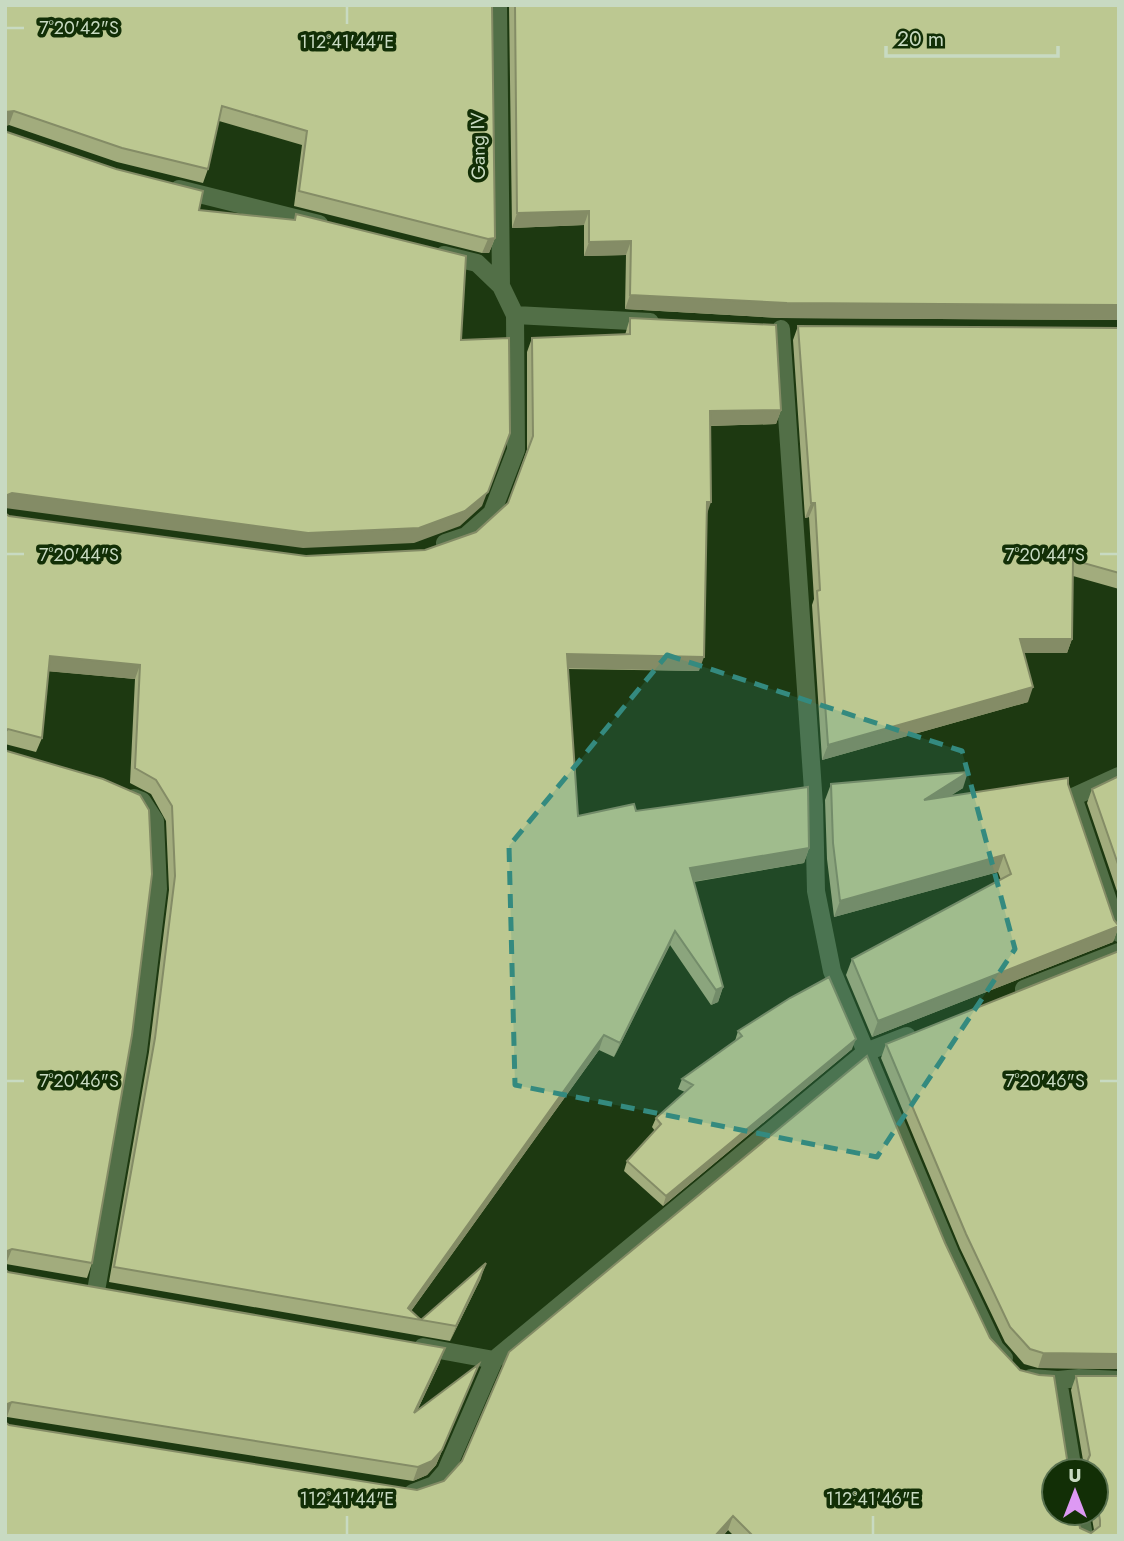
<svg xmlns="http://www.w3.org/2000/svg" width="1124" height="1541" font-family="Jost,sans-serif">
	<style>
		.lines { fill: none; stroke-linecap: round; stroke-linejoin: round }
		.street { stroke: #526f47; stroke-width: 18 }
		.wall { fill: #a2ac7d; fill-rule: evenodd }
		.shaded-wall { fill: #848c66 }
		.building { fill: #bcc891; stroke: #848c66; stroke-width: 2; fill-rule: evenodd }
		.marked { fill: #348a7f; fill-opacity: 0.2; stroke: #348a7f; stroke-width: 5; stroke-dasharray: 14 9; stroke-linejoin: round }
		.ticks { fill: none; stroke: #c8dac2; stroke-width: 2.5 }
		.labels { text-anchor: middle; dominant-baseline: central; stroke-width: 7; stroke-linejoin: round; paint-order: stroke }
		.street-label { font-size: 19px; fill: #c8dac2; stroke: #122f06 }
		.ticks-label { font-size: 18px; text-anchor: middle; fill: #c8dac2; stroke: #122f06; stroke-width: 7; stroke-linejoin: round; paint-order: stroke }
	</style>
	<rect width="100%" height="100%" fill="#1d3911"/>
	<g class="lines">
		<path class="street" d="M498,5l3,281
			M179,189l140,35
			M444,255l33,8 24,23 14,29 135,7
			M781,329l33,476 2,86 16,80 118,282 45,95 9,10
			M445,543l21,-7 26,-23 24,-63 -1,-135
			M1119,776l-46,21 46,136
			M1024,989l95,-37
			M96,1291l42,-240 20,-162 -3,-68 -13,-20 -8,-3
			M423,1347l71,13
			M1031,1378l27,2 15,91
			M1058,1380l21,-2 40,2
			M413,1493l21,-8 12,-14 48,-111 372,-308 41,-16
			M1080,1513l4,23"/>
	</g>
	<path class="wall" d="M5,5h487l3,233 -6,15h-7l-188,-47 8,-61 -83,-24 -11,48 -5,14 -86,-21 -108,-37 -4,1z
		M509,5h610v315l-338,-2 -156,-9 1,-54 -42,1v-31l-72,3z
		M630,318l151,92 -5,14 -66,2 -11,245 -131,-2 10,147 58,-5 173,37 -5,15 -110,19 29,105 -5,15 -7,3 -41,-60 -56,112 -15,-7 -188,261 10,9 60,-42 -31,63 -341,-59 40,-230 20,-162 -3,-69 -15,-27 -21,-11 5,-104 -87,-8 -6,67 -6,14 -31,-8v-231l4,3 297,40 119,-6 51,-18 32,-29 19,-53v-98l5,-14 93,-3z
		M798,326l321,2v261l-46,-13 -1,63 -5,14h-43l4,49 -206,58 -10,-155 2,-6 -5,-82 -4,1 -12,-178z
		M5,750l87,513 -5,15 -81,-14z
		M1119,776v121l-32,-94 5,-14z
		M831,784l132,4 -14,8 119,-12 46,136 5,6 -6,16 -241,95 -26,-62 6,-16 149,-79 -3,-8 -164,45 -7,-58 -2,-59z
		M738,1031l114,18 -189,157 -39,-35 3,-10 28,-30 -3,-4 4,-9 29,-26 -7,-3 4,-10 53,-38z
		M886,1044l233,325 -81,-1 -14,-4 -19,-22 -45,-94 -79,-190z
		M945,1243l45,95 77,121 7,8 10,-1 -13,-76 5,-14 43,160h-385l-6,-6 -5,6h-718l4,-111 408,65 27,-9zM1054,1471h42v42h-5l3,17 -3,3 -11,-5z
		M8,1272l432,90 -23,49 62,-47 -43,101 -9,10 -14,6 -406,-64z"/>
	<path class="shaded-wall" d="M14,111l-5,14 -4,1v-14z
		M589,211l-5,14 -72,3 5,-15z
		M495,238l-6,15h-7l6,-14z
		M631,241l-5,14 -42,1 5,-14z
		M630,295l489,10v15l-338,-2 -156,-9z
		M781,410l-5,14 -71,2 5,-15z
		M510,433l-28,73 -22,20 -46,17 -111,5 -298,-40v-12l7,-3z
		M707,502h4l-5,15z
		M811,503h4l-6,14 -4,1z
		M1020,639h52l-5,14h-52z
		M567,654l137,3 -5,14 -137,-3z
		M50,656l90,9 -5,14 -90,-8z
		M1033,687l-5,15 -206,58 6,-15z
		M968,772l-5,16 -45,29 6,-17z
		M809,848l-5,15 -119,20 5,-15z
		M1004,855l-6,17 -164,45 6,-16z
		M1119,926l-6,16 -241,95 6,-16z
		M675,931l-5,14 -56,112 6,-14z
		M723,987l-5,15 -7,3 5,-15z
		M604,1035l-5,15 -193,268 2,-10z
		M856,1039l-4,10 -189,157 3,-10z
		M12,1249l-6,15h-1v-12z
		M486,1263l-5,15 -31,63 6,-15z
		M445,1348l-5,14 -31,66 5,-15z
		M1043,1353l76,1v15l-81,-1z
		M479,1364l-43,101 -9,10 -14,6 5,-14z
		M12,1402l-5,15h-2v-12z
		M733,1516l-5,14 -5,6h-8z"/>
	<path class="building" d="M5,5h487l3,233 -7,1 -189,-48 8,-60 -85,-25 -14,63 -86,-21 -108,-37 -9,1z
		M515,5h604v300l-332,-2 -157,-8 1,-54 -42,1v-31l-72,2z
		M5,131l2,1 109,37 87,22 -4,19 96,10 1,-6 170,42 -5,84 48,-2 1,95 -22,59 -23,19 -46,17 -111,5 -296,-40 -7,3z
		M630,318l146,7 5,85 -71,1 1,91h-4l-3,155 -137,-3 11,162 56,-12 2,7 172,-24 1,61 -119,20 33,119 -7,3 -41,-59 -55,112 -16,-8 -196,273 13,12 65,-57 -30,63 -342,-59 41,-229 20,-162 -3,-70 -16,-26 -21,-12 5,-103 -90,-9 -8,82 -34,-9 -3,3v-219l4,3 297,40 119,-6 51,-18 32,-29 25,-67 -1,-98 98,-4z
		M798,326l321,2v245l-46,-13 -1,79h-52l13,48 -205,58 -11,-154 3,-1 -5,-87h-4z
		M5,750l2,1 96,28 37,16 9,15 3,64 -20,161 -40,228 -80,-14 -7,3z
		M968,772l-44,28 144,-22v6l46,136 5,6 -241,95 -26,-62 159,-85 -7,-19 -164,46 -7,-58 -2,-59z
		M1119,776v91l-27,-78z
		M1119,951v403l-76,-1 -13,-4 -20,-22 -44,-93 -80,-190z
		M829,977l27,62 -190,157 -39,-35 34,-37 -5,-6 37,-33 -11,-6 60,-43 -4,-5 52,-33z
		M867,1056l78,187 45,95 30,32 19,5 15,1 13,83 7,8 11,-1 5,-11 -14,-79h43v160h-366l-20,-20 -18,20h-710v-114l4,3 408,65 27,-9 18,-20 47,-109zM1054,1471h42v28l4,21v6l-9,7 -11,-5 -3,-15h-23z
		M5,1269l3,3 437,76 -31,65 65,-49 -37,86 -10,11 -14,6 -406,-65 -7,3z"/>
	<path class="marked" d="M667,655l295,96 53,198 -138,208 -362,-72 -6,-239z"/>
	<path class="ticks" d="M347,7v17M7,28h17M7,554h17M1100,554h17M7,1081h17M1100,1081h17M347,1516v18M873,1516v18"/>
	<g class="labels">
		<g class="street-label">
			<text transform="translate(478 146) rotate(-91)">Gang IV</text>
		</g>
	</g>
	<g class="ticks-label">
		<text x="79" y="34">7°20'42"S</text>
		<text x="347" y="48">112°41'44"E</text>
		<text x="79" y="561">7°20'44"S</text>
		<text x="1045" y="561">7°20'44"S</text>
		<text x="79" y="1087">7°20'46"S</text>
		<text x="1045" y="1087">7°20'46"S</text>
		<text x="347" y="1505">112°41'44"E</text>
		<text x="873" y="1505">112°41'46"E</text>
	</g>
	<rect width="1124" height="1541" fill="none" stroke="#c8dac2" stroke-width="14"/>
	<g transform="translate(1075 1492)"><circle r="33" fill="#122f06" stroke="#5b7351" stroke-width="2"/>
	<path d="M0-5L12 26L0 18L-12 26Z" fill="#dd99f3"/>
	<text y="-10" font-size="19" font-weight="bold" text-anchor="middle" fill="#c8dac2">U</text>
	</g>
	<path d="M886 46v10h172v-10" fill="none" stroke="#c8dac2" stroke-width="3.5"/>
	<text x="897" y="46" font-size="21" fill="#c8dac2" stroke="#122f06" stroke-width="5" paint-order="stroke">20 m</text>
</svg>
